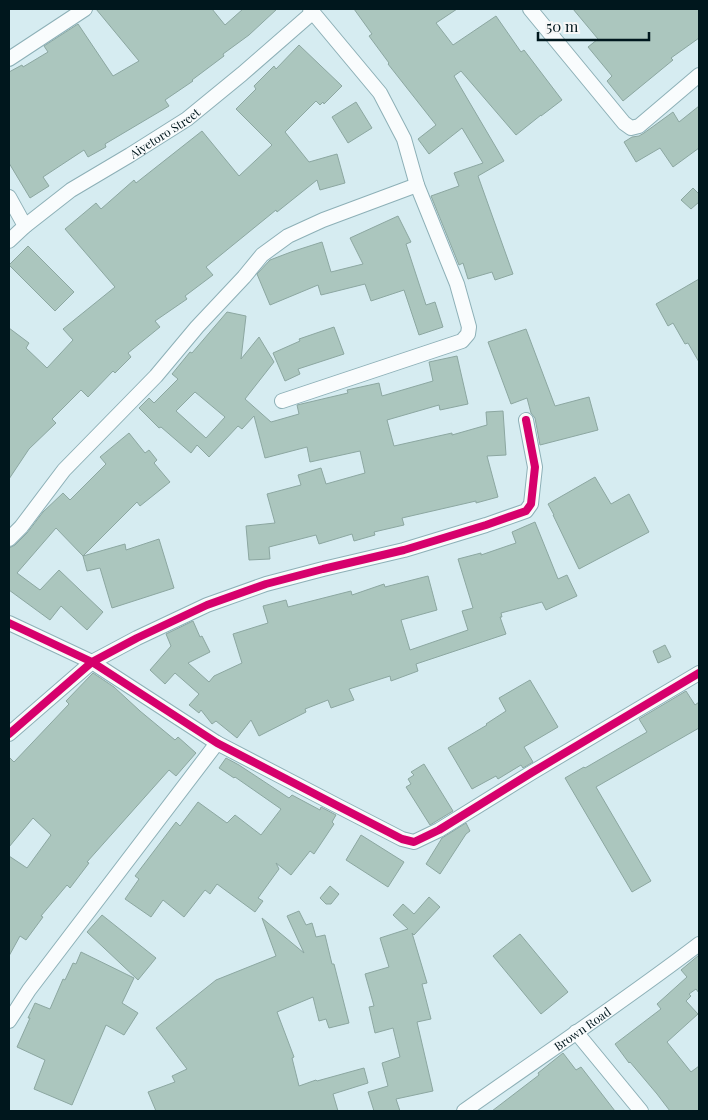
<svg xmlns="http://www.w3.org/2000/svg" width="708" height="1120" font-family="'Playfair Display',serif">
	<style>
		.building { fill: #abc6be; stroke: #8ca7a1; fill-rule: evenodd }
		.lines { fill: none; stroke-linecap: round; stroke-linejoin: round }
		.minor-casing { stroke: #8db0b7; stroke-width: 16 }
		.minor { stroke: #f9fcfd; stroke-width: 14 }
		.cycleway-casing { stroke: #f7f7f7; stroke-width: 11 }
		.cycleway { stroke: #d6006c; stroke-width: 8 }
		.labels { text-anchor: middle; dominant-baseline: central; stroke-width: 5; stroke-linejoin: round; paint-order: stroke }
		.street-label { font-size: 12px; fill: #00171d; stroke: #f7f7f7 }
	</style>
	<rect width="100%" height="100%" fill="#d6ecf1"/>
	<path class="building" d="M96,9h116l13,16 18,-16h34l-28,26 -26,19 1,2 -32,24 1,1 -28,19 4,6 -64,38 1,3 -18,10 -4,-7 -41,27 6,9 -19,12 -21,-35v-91l13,-7 1,2 25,-15 -4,-6 34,-22 35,52 26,-15z
		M354,9h103l-21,14 17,22 43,-29 25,36 3,-2 38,50 -21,16v-1l-25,20 -55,-64 -7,5 50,85 -26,15 35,98 -18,6 -3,-8 -24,7 -5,-16 -4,2 -28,-69 28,-10 -5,-13 29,-10 -21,-35 -33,26 -11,-15 18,-14 -48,-61 1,-1 -20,-27 3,-2z
		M573,9h126v29l-28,20 2,2 -50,41 -16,-20 5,-5 -24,-29 10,-8z
		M299,45l43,41 -18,18 -1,-2 -3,3 -4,-4 -31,31 24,30 28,-8 8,29 -25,7 -3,-10 -40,32 -1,-2 -70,57 7,8 -28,21 2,3 -32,22 5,6 -32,26 3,4 -16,16 -2,-2 -25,26 -7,-7 -29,29 4,4 -27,26 -20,30v-151l20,15 -3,5 21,20 26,-28 -10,-11 52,-42 -50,-58 31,-26 5,6 33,-29 2,3 66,-52 37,45 33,-31 -36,-36 20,-20 -2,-3 20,-20 2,3z
		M356,102l16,26 -24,15 -16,-26z
		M699,106v42l-26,19 -13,-19 -24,14 -12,-20 8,-5 7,-1 5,-3 29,-21 6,10z
		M693,188l6,6v8l-8,7 -10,-9z
		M398,216l13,26 -5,2 20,61 9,-3 8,25 -24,8 -15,-45 -33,11 -6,-17 -44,11 -3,-10 -48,20 -13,-31 13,-14 21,-8 31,-10 9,30 32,-8 -13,-26z
		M28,246l46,46 -19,19 -46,-46z
		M699,279v83l-11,-19 -3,1 -12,-21 -5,3 -12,-22z
		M227,312l19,4 -5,43 18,-22 15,25 -29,37 26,23 28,-8 -2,-9 51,-12 -1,-3 32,-7 3,13 51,-15 -4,-19 28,-6 11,48 -28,6 -1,-5 -52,15 7,26 58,-13v2l35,-10 -1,-13 17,-1 3,44 -19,1 11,41 -22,6v-2l-74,17 2,7 -30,7 1,3 -21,6 -2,-7 -33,10 -3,-9 -47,12 1,12 -21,1 -3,-34 29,-3 -8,-29 34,-9 -3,-10 23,-7 5,16 39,-11 -5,-22 -50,11 -3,-15 -42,11 -11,-42 -12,13 -4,-3 -29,31 -12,-12 -6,8 -30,-26 -2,1 -20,-20 10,-10 5,5 24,-24 -6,-5 18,-22 2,1zM195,392l30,25 -19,21 -30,-27z
		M334,327l10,27 -46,15 2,5 -15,7 -12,-28 27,-12 -1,-2z
		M526,329l29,77 34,-9 9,33 -58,15 -5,-27 -4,-5 -4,-15 -16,6 -23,-62z
		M129,433l16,20 4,-3 8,10 -3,3 16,19 -30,24 -3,-4 -54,54 42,-12 1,6 33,-11 15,49 -62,20 -12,-40 -13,3 -4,-15 -27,-28 -39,45 23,17 19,-20 44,42 -16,18 -26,-24 -11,14 -41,-30v-42l6,-3 12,-12 16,-21 20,-19 7,7 36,-36 -6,-7z
		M595,477l16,27 18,-10 20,38 -70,37 -26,-54h1l-6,-11z
		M535,522l23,57 9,-4 10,21 -31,14 -4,-8 -41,11 1,4h-2l6,17 -90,30 2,7 -27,10 -1,-5 -41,13 5,11 -23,8 -3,-8 -23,9 1,3 -47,24 -8,-16 -14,18 -21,-17 -4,3 -11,-14 -2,3 -10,-8 10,-11 -24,-21 -10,11 -15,-14 21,-24 -5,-12 27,-13 7,16 2,-1 8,16 -22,11 21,19 5,-6 28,-13 -9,-29 35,-11 -5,-17 23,-6 2,7 63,-16 1,4 32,-11 1,3 43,-11 9,34 -36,10 9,30 58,-20 -6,-19 11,-3 -15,-49 23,-6v2l35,-12 -4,-11z
		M665,645l6,12 -13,6 -5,-12z
		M93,673l21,14 26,24 35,29 3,-3 18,16 -20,23 -7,-6 -82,92 2,1 -19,25 -3,-3 -26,31 2,1 -17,23 -6,-4 -11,20v-100l18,12 24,-33 -18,-17 -24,29v-90l5,5 55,-58 -3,-3z
		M530,680l28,47 -34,20 9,15 -10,6 -2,-3 -23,14 -2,-3 -24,13 -24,-41 39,-23 -1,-1 20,-13 -7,-13z
		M686,691l9,14 4,-3v26l-103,59 55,94 -19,11 -67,-114 19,-11 1,1 62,-36 -8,-13z
		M226,758l13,7 50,33 3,-3 28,15 1,-3 15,8 -4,7 2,2 -20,30 -4,-3 -19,24 -15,-12 3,6 -21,29 5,3 -8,11 -38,-28 -7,10 -5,-4 -21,27 -21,-17 -12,17 -26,-18 14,-20 -4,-3 16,-21 25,-33 4,4 18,-24 29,21 8,-8 26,20 20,-26 -46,-32 -1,1 -15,-10z
		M424,764l29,47 -23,14 -24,-38 5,-3 -3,-5 6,-4 -3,-3z
		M466,823l4,8 -4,3 -26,40 -14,-10 16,-26z
		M361,835l43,27 -16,25 -42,-27z
		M330,886l9,8 -8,10h-5l-6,-6z
		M429,897l11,10 -26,28 -2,-2 15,50 -5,1 9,35 -14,3 16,69 -37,8 4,12h-26l-6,-19 20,-6 -6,-23 18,-6 -7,-29 -18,5 -6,-26 5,-1 -9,-32 24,-7 -9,-29 28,-9 -15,-14 10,-11 11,10z
		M299,911l7,14 6,-2 4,14 9,-2 7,29h2l15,59 -20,5 -3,-9 -7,2 -6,-24 -36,15 17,45 -2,1 7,28 17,-6 1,1 47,-13 4,15 -35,11 5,17h-182l-8,-19 27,-10 -3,-6 15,-7 -31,-41 60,-48 60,-24 -14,-38 42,35 -17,-37z
		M102,915l54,43 -18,22 -51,-48z
		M520,934l48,58 -27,22 -48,-58z
		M81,952l53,26 -12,25 16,10 -14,22 -18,-10 -34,80 -38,-16 11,-29 -28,-13 13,-29h-2l7,-15 15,6 13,-30 2,1 8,-17 3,1z
		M699,955v38l-3,-4 -7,5 2,2 -5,5 12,13 -31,28 24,30 8,-6v45h-29l-13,-17 -27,-32 -1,1 -14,-19 46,-35 -4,-5 30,-27 -6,-7z
		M563,1053l13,17 5,-3 34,44h-123l47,-36 -1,-2z"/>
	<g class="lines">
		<defs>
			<g id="minor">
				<path d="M530,9l94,114 7,5 8,-2 60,-51"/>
				<path d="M9,59l76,-50"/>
				<path d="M9,197l16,29"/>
				<path id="s1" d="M9,241l16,-15 46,-36 59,-35 57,-36 55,-45 70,-61"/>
				<path d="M282,401l180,-60 6,-7 1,-7 -12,-43 -40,-99 -13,-46 -24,-46 -70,-84"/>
				<path d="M9,539l12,-12 43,-57 92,-94 41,-49 47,-50 18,-22 26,-19 35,-16 94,-35"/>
				<path d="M9,623l83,39 125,81 119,62 66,34 12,3 25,-12 92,-57 168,-100"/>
				<path d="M9,734l83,-72 45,-24 70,-33 59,-21 57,-15 81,-19 82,-25 40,-14 5,-7 4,-37 -9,-47"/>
				<path d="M9,1021l20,-31 188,-247"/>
				<path d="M576,1032l65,79"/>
				<path id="s2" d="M464,1111c79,-56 159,-109 235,-167"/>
			</g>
		</defs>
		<use href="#minor" class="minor-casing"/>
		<use href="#minor" class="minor"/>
		<defs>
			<path id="cycleway" d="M9,623l83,39 125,81 119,62 66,34 12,3 25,-12 92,-57 168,-100
				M9,734l83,-72 45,-24 70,-33 59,-21 57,-15 81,-19 82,-25 40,-14 5,-7 4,-37 -9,-47"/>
		</defs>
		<use href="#cycleway" class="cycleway-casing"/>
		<use href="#cycleway" class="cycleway"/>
	</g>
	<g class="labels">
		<g class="street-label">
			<text stroke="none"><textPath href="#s1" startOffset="190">Aiyetoro Street</textPath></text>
			<text stroke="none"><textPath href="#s2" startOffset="144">Brown Road</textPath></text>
		</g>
	</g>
	<rect width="708" height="1120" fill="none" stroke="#00171d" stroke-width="20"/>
	<path d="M538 32v8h111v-8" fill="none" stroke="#00171d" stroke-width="2.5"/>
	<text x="546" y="32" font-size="15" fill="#00171d" stroke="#f7f7f7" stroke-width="4" paint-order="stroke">50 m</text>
</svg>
